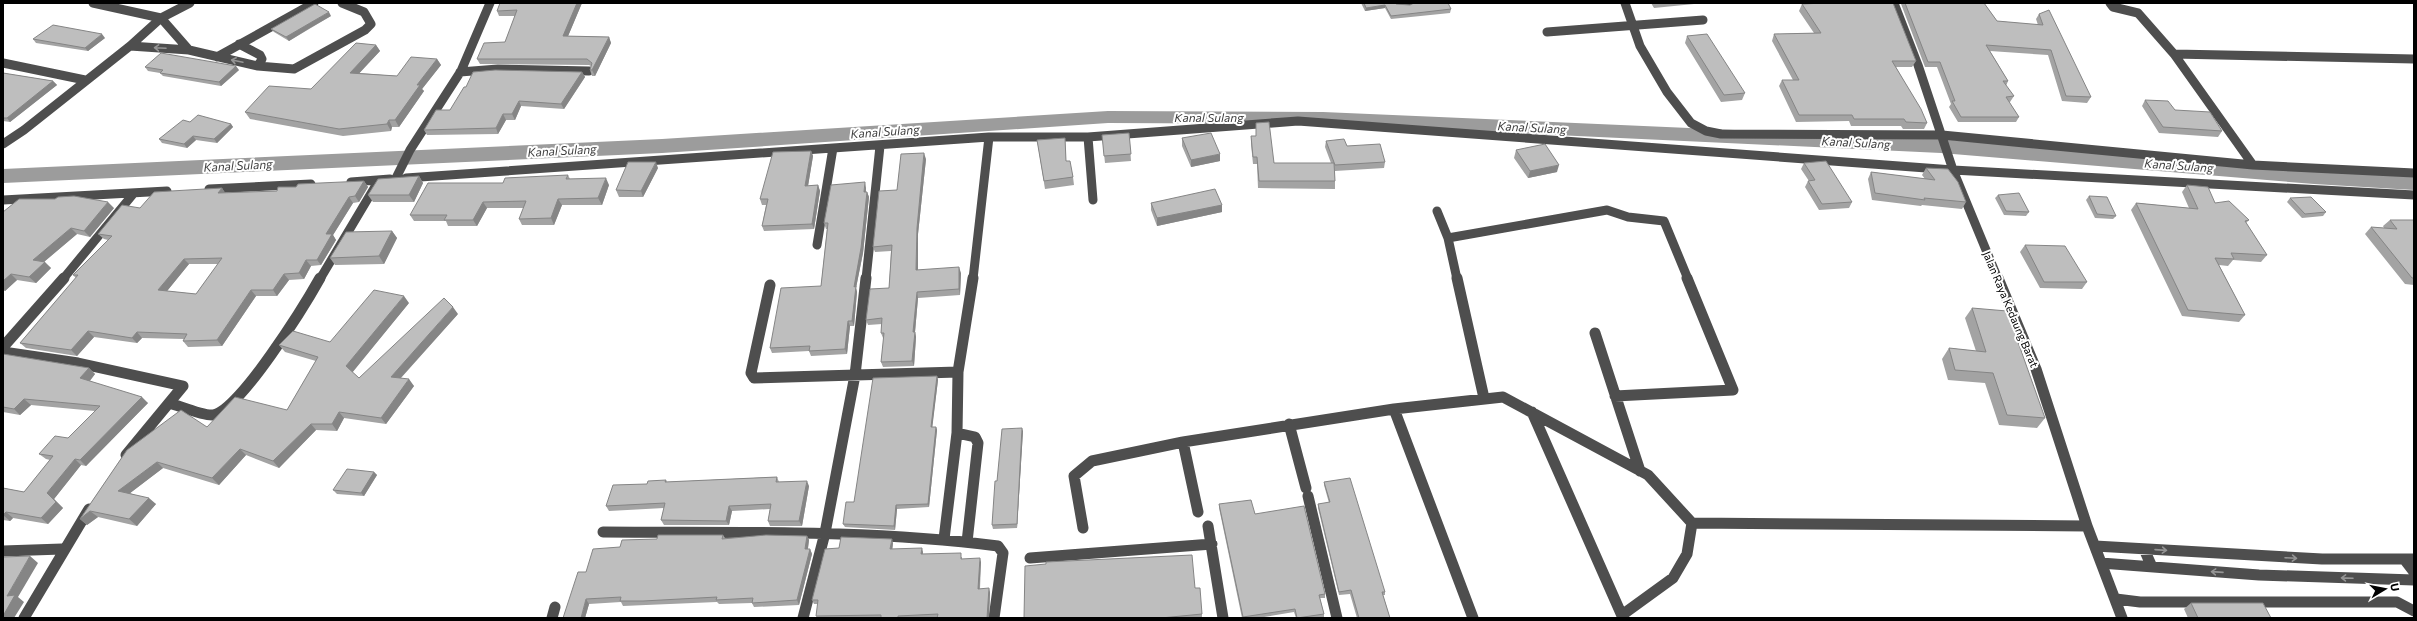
<svg xmlns="http://www.w3.org/2000/svg" width="2417" height="621" font-family="Commissioner,sans-serif">
	<style>
		.lines { fill: none; stroke-linecap: round; stroke-linejoin: round }
		.canal { fill: #9c9c9c; fill-rule: evenodd }
		.minor-far1 { stroke: #4e4e4e; stroke-width: 9 }
		.minor { stroke: #4e4e4e; stroke-width: 11 }
		.wall { fill: #a3a3a3; fill-rule: evenodd }
		.shaded-wall { fill: #858585 }
		.building { fill: #bebebe; stroke: #858585; fill-rule: evenodd }
		.oneway { stroke: #959595 }
		.labels { text-anchor: middle; dominant-baseline: central; stroke-width: 4; stroke-linejoin: round; paint-order: stroke }
		.street-label { font-size: 11px; fill: #000; stroke: #fff }
		.water-label { font-size: 12px; font-style: italic; fill: #3d3d3d; stroke: #fff }
	</style>
	<rect width="100%" height="100%" fill="#fff"/>
	<g class="lines">
		<path class="canal" d="M1108,111l215,1 618,27 373,31 100,6v14l-100,-6 -373,-31 -618,-29 -215,-1 -446,30 -659,30v-14l659,-30z"/>
		<path class="minor-far1" d="M93,3l68,15 28,32
			M1399,3h10
			M1625,3l15,43 27,46 24,31 15,8 15,3 221,1 311,30 161,8
			M1894,3l24,62 35,105 45,109
			M2110,3l3,4 25,6 36,41 79,111
			M1547,32l156,-12
			M239,44l21,11 2,4 -4,7
			M130,46l59,4 69,16 36,3 71,-39 6,-6 -7,-12 -22,-9
			M2174,54l240,5
			M217,57l97,-54
			M3,63l82,17
			M460,72l38,-3 91,2
			M1088,137l5,63
			M3,144l21,-14 106,-84 31,-28 29,-15
			M396,178l14,-28 51,-79 29,-68
			M406,178l583,-41h99l210,-16 655,49 461,25
			M351,182l39,-3
			M209,189l102,-5
			M3,200l164,-9
			M1437,211l11,27 9,41
			M1448,238l159,-28 21,7 36,4 24,58
			M817,245l16,-97
			M63,279l71,-86
			M320,279l56,-94
			M866,279l14,-133
			M973,279l16,-142"/>
		<path class="minor" d="M1457,278l27,120
			M1998,278l38,91 51,157 35,92
			M770,285l-19,88 3,5 204,-6
			M1595,333l45,138
			M3,347l61,-69
			M3,352l75,11 105,23 -57,69
			M1615,396l118,-6 -46,-112
			M169,403c11,3 34,13 44,12 26,-3 93,-112 107,-137
			M1394,409l79,209
			M1532,412l91,206
			M1289,424l17,64
			M957,433l18,4 3,6 -11,99
			M1183,442l15,70
			M1308,496l29,122
			M1692,523l395,3
			M1208,526l15,92
			M1083,528l-9,-52 18,-15 91,-19 211,-33 109,-12 145,78 44,48 -5,31 -14,24 -51,37
			M603,532c132,1 264,-3 395,14l5,7 -9,65
			M944,539l13,-106 1,-61 15,-94
			M2095,546l227,13h92
			M2144,549l8,18
			M3,551l59,-2
			M1030,558l182,-14
			M2404,559l10,13
			M2101,563l158,12 155,5
			M2116,599l24,3h257l17,9
			M24,618l65,-109
			M552,618l3,-11
			M803,618l22,-85 30,-158 11,-97"/>
	</g>
	<path class="wall" d="M582,3l-14,33 41,1 2,6 -16,33h-3l-2,-6 1,-4 -2,-1 -109,-1 -3,-5 28,-17 10,-26h-16l-2,-5z
		M1361,3h35v1l55,5 -1,4 -59,6 -6,-11 -20,3z
		M1651,3h44l-1,1 -40,4z
		M1901,3h83l13,18 41,4 -2,-6 3,-5 52,83 -4,6 -25,-2 -14,-46 -58,-4 18,30 -2,5 8,10 -4,6h-1l10,15 -3,5h-58l-9,-15 2,-3 -14,-37h-12l-24,-63z
		M1802,4l114,57 -4,6h-16l31,56 -3,6h-21l-2,-3h-50l-2,-5 -53,1 -17,-36 3,-6h11l-21,-39 2,-7 40,-1 -15,-22z
		M331,16l-42,25 -15,-9 -3,-3z
		M1687,36l58,57 -3,7 -21,2 -36,-59z
		M105,38l-17,13 -52,-8 -3,-4z
		M376,45l4,6 -21,22 38,3 40,-17 4,6 -19,24 2,2 -25,36h-7l-1,4 -48,5 -93,-17 -5,-7 66,-23z
		M145,67l94,3 -18,16 -58,-10 -3,-3 -12,-2z
		M582,72l3,5 -21,32 -43,-3 -6,14h-9l-8,14 -71,1 -3,-5 26,-20 16,-23z
		M3,73l50,8 4,4 -47,37 -7,-1z
		M2145,100l30,10 47,21 -4,6 -59,-4 -17,-27z
		M190,122l41,2 2,3 -16,16 -21,-3 -9,8 -25,-5 -3,-4z
		M1256,123l18,40h57l-6,-16 1,-6 21,5 38,16 -1,6 -49,3 -1,-1 1,11v8l-77,-1 -1,-24h-4l-2,-20v-8h5z
		M1129,133l2,28 -26,2 -3,-28z
		M1065,138l1,23 7,16 1,8 -29,4 -8,-49z
		M1182,138l38,23 -29,6 -9,-21z
		M1516,150l41,22 -29,6 -14,-20z
		M811,151l2,5 -5,30 10,-1 2,6 -6,38 -50,2 -2,-5 4,-21h-4l-2,-6z
		M926,159l-8,75v36l43,3 -1,22 -42,3 -3,34 1,5 -2,29 -31,1 -2,-5 3,-24h-1l-2,-5 1,-9 -14,1 -2,-5 23,-32 2,-37 -16,1 -2,-5 24,-57z
		M1804,163l48,39 -3,6 -30,2 -14,-23 3,-6h1l-8,-12z
		M658,168l-15,29h-24l-3,-7z
		M1926,168l40,34 -4,7 -40,-4 -1,1 -49,-6 -4,-21 3,-7 54,7 -3,-4z
		M568,175l2,4 39,6 -7,20h-40l-8,20h-32l-3,-6 5,-11h-37l-10,18h-29l-2,-5h-32l-4,-6 93,-32z
		M419,176l4,7 -9,19h-41l-5,-7z
		M364,181l4,6 -9,15 -6,1 -20,32 3,5 -15,25 -10,1 -7,13 -15,1 -12,16h-21l-34,50 -34,1 -5,-6 1,-2 -42,-1 -5,5 -43,-6 -17,19 -51,-8 -6,-5 56,-65 -3,-3 35,-35 -4,-1 -6,-5 42,-26 82,-20 3,5 52,-2 19,-4zM189,264h29l-22,30 -29,-3z
		M2187,185l28,18 34,17 -3,3 21,32 -6,7 -28,-2 -5,6 -9,-1 26,50 -6,7 -57,-6 -51,-106 5,-7 53,5 -7,-16z
		M866,188v4h1l2,5 -6,56 -7,35 1,4 -3,34h-4l-3,28 -36,2 -2,-5 -37,2 -2,-5 51,-62 6,-57h-1l-2,-6z
		M1998,195l31,17 -3,4 -22,-1 -9,-17z
		M2089,196l27,20 -3,3 -18,-1 -9,-18z
		M2290,198l36,14 -3,4 -21,2 -15,-16z
		M1151,203l71,2v7l-65,14 -6,-16z
		M114,208l-24,29 -13,-3 -33,28 7,6 -15,15 -19,-3 -12,11 -2,-1v-78z
		M2390,220h24v65l-9,-1 -40,-50 6,-7 13,1 -1,-2z
		M392,231l5,7 -13,26 -49,1 -5,-7z
		M2025,245l62,37 -5,7 -42,-1 -20,-36z
		M409,303l-57,69 7,6 99,-64 -57,64 13,8 -28,38 -42,-6 -7,13 -21,-1 -37,38 -33,-13 -27,30 -56,-17 -33,25 26,11 -19,22 -39,-9 -11,8 -7,-6 47,-69 80,-23 80,-17 29,-49 -31,-9 -6,-7 51,-3z
		M1972,308l73,110 -8,10 -38,-3 -14,-42 -37,-3 -6,-21 7,-11 27,3 -11,-33z
		M3,354l86,14 6,6 -5,7 58,22 -62,63 -5,-1 -27,34 9,9 -15,16 -35,-6 -3,3 -7,-1v-32l21,4 26,-32 -4,-1 -7,-5 29,-16 27,-27 -64,-6 -11,10 -17,-3z
		M937,376l1,4 -6,47h4l1,3 -8,77 -32,2 -2,21 -50,-3 -2,-3 11,-22z
		M1023,431l-6,97 -24,1 -1,-4 5,-44z
		M374,472l3,3 -13,21 -27,-2 -4,-4z
		M777,477l2,5 30,4 -7,40h-32l-2,-5 2,-12 -38,2 -3,14h-65l-3,-5 3,-12 -55,3 -3,-5 41,-22 19,-4 1,2z
		M1324,482l61,110v3h-2l7,23h-33l-7,-24 -11,1 -21,-87v-4l11,-1 -5,-18z
		M1219,504l36,10 70,80v4h-5l4,16v3l-5,1h-23l-2,-6 -36,6h-16l-23,-110z
		M723,535l2,3 82,-2 2,4 -1,9h2l2,5 -13,51 -45,2 -2,-4 -33,1 -2,-2 -71,3 -23,1 -2,-4 -32,2 -4,14 1,-46 34,-25z
		M893,543l-1,6 31,3v2l39,3v2l19,3 -1,27 10,3 -1,26h-172l-1,-2 2,-12h-4l-2,-4 27,-52z
		M1195,588l7,26v3l-8,1h-170z
		M2191,603l80,15h-83l-4,-9z"/>
	<path class="shaded-wall" d="M577,3h5l-16,38 -3,-5z
		M1385,5v3l-20,3 1,-3z
		M329,12l2,4 -21,12 -21,13 -3,-4z
		M102,34l3,4 -17,13 -3,-3z
		M609,37l2,6 -16,33 -3,-6z
		M376,45l4,6 -26,28 -4,-6z
		M437,59l4,6 -19,24 2,2 -25,36 -4,-7 22,-35z
		M236,66l3,4 -18,16 -2,-4z
		M582,72l3,5 -21,32 -3,-5z
		M53,81l4,4 -47,37 -3,-4z
		M519,101l2,5 -6,14 -3,-6z
		M503,114l3,6 -8,14 -2,-6z
		M389,120l3,7 -1,4 -4,-7z
		M231,124l2,3 -16,16 -3,-4z
		M193,136l3,4 -9,8 -3,-4z
		M811,151l2,5 -6,36 -2,-6z
		M924,153l2,6 -8,75v42l-2,-6 1,-42z
		M1220,154v7l-29,6v-7z
		M656,162l2,6 -15,29 -2,-6z
		M1559,165l-2,7 -29,6 2,-7z
		M419,176l4,7 -9,19 -5,-7z
		M606,178l3,7 -7,20 -4,-7z
		M364,181l4,6 -9,15 -4,-6z
		M865,182l1,6 -1,10 -1,-6z
		M818,185l2,6 -6,38 -2,-5z
		M222,188l4,6 -8,-1z
		M867,192l2,5 -6,56 -7,35 1,4 -3,34 -2,-5 2,-34z
		M349,197l4,6 -20,32 3,5 -15,25 -4,-5 9,-26z
		M558,199l4,6 -8,20 -3,-7z
		M108,202l6,6 -24,29 -6,-6z
		M483,202l4,6 -10,18 -4,-6z
		M1222,205v7l-65,14v-8z
		M71,228l6,6 -38,32 -6,-6z
		M392,231l5,7 -13,26 -5,-8z
		M184,259l5,5 -26,32 -5,-6z
		M306,260l5,6 -7,13 -5,-6z
		M45,262l6,6 -15,15 -7,-6z
		M959,267l2,6 -1,22 -1,-6z
		M11,274l6,6 -12,11 -2,-3v-7z
		M284,274l5,6 -12,16 -4,-6z
		M251,290l5,6 -34,50 -5,-6z
		M917,292l1,6 -3,34 1,5 -2,29 -2,-5 1,-29z
		M404,296l5,7 -57,70 -6,-7z
		M453,307l5,7 -62,69 -5,-6z
		M848,321l2,5 -3,28 -2,-5z
		M88,331l6,6 -17,19 -6,-6z
		M137,332l5,6 -5,5 -5,-5z
		M89,368l6,6 -8,10 -7,-6z
		M937,376l1,4 -6,50 -1,-3z
		M409,379l5,7 -28,38 -5,-6z
		M142,397l6,6 -62,63 -6,-6z
		M24,399l7,6 -11,10 -6,-6z
		M339,412l5,6 -7,13 -5,-7z
		M311,424l5,6 -37,38 -6,-7z
		M936,427l1,3 -8,77 -1,-3z
		M1022,428l1,3 -6,97v-4z
		M240,449l6,6 -27,30 -7,-7z
		M75,459l6,6 -27,34 9,9 -15,16 -7,-6 6,-25z
		M157,462l6,6 -38,29 -7,-6z
		M374,472l3,3 -13,21 -3,-3z
		M807,481l2,5 -7,40 -3,-5z
		M149,498l7,6 -19,22 -8,-7z
		M896,505l1,4 -2,21 -1,-4z
		M729,506l3,5 -3,14 -3,-4z
		M90,511l8,6 -11,8 -7,-6z
		M6,512l7,6 -3,3 -7,-6z
		M807,536l2,4 -2,14 -2,-5z
		M892,539l1,4 -1,10 -2,-4z
		M922,548l1,4 -1,6 -1,-4z
		M810,549l2,5 -13,51 -2,-5z
		M30,556l8,7 -20,34 6,5 -10,16h-11l4,-22z
		M980,558l1,4 -2,31 -1,-4z
		M989,588l1,4 -1,26h-2z
		M586,599l3,5 -4,14h-4z"/>
	<path class="building" d="M500,3h77l-14,33 46,1 -17,33h-2l2,-7 -5,-4h-110l7,-16 21,-1 12,-32 -20,1z
		M1364,3h32v1l14,1 4,-2h34l3,6 -60,7 -6,-11 -19,3z
		M1824,3h69l23,58h-24l29,48 6,14 -21,-1 -2,-3h-50l-2,-4h-53l-17,-35h17l-25,-46 47,-1 -19,-29z
		M1905,3h79l13,18 46,4 -4,-11 10,-4 42,87 -25,-1 -15,-46 -65,-5 22,36h-5l11,15 -8,1 13,20h-58l-9,-16h3l-15,-39h-12z
		M315,4l14,8 -43,25 -15,-8z
		M53,25l49,9 -17,14 -52,-9z
		M1707,34l38,59 -21,2 -37,-59z
		M356,43l20,2 -26,28 47,3 14,-19 26,2 -20,26h3l-25,35h-6l-2,4 -48,5 -94,-17 24,-26 42,3z
		M161,53l75,13 -17,16 -59,-9 3,-3 -18,-3z
		M495,70l87,2 -21,32 -42,-3 -7,13h-9l-7,14 -72,2 12,-20h14l14,-23h2l7,-15z
		M3,73l50,8 -46,37h-4z
		M2145,100l23,1 7,9 35,2 12,19 -59,-4z
		M198,115l33,9 -17,15 -21,-3 -9,8 -25,-5 24,-19 7,2z
		M1269,122l5,41h60l1,18h-76l-2,-24h-4l-2,-21h5v-13z
		M1129,133l2,21 -27,2 -2,-21z
		M1211,133l9,21 -29,6 -9,-22z
		M1065,138l1,23h4l3,16 -29,4 -7,-41z
		M1344,139l3,7 33,-2 5,18 -50,3 -9,-24z
		M1545,144l14,21 -29,6 -14,-21z
		M811,151l-6,35 13,-1 -6,39 -50,2 6,-27h-8l13,-47z
		M924,153l-7,75 -1,42 43,-3v22l-42,3 -4,40h2l-3,29 -31,1 3,-29h-3l1,-15 -16,2 4,-31 19,-1 3,-43 -19,2 6,-56 18,-1 4,-36z
		M1826,161l26,41 -30,2 -14,-23 7,-1 -11,-17z
		M628,162h28l-15,29 -25,-1z
		M1926,168l22,1 10,13 8,20 -42,-4 1,2 -50,-7 -4,-21 64,8z
		M568,175l-2,4 40,-1 -8,20 -40,1 -7,19 -32,1 7,-18 -43,1 -10,18h-29l3,-5h-37l18,-32h75l2,-5z
		M419,176l-10,19h-41l10,-16z
		M364,181l-9,15 -6,1 -23,37h6l-15,26h-11l-7,13 -15,1 -11,16h-22l-34,50 -34,1 4,-7 -50,-2 -5,6 -44,-7 -17,19 -51,-7 58,-68h-5l39,-39 -14,-2 24,-29 18,3 14,-16 68,-4 -4,5 59,-2 1,-4h18l2,-3zM222,258l-26,36 -38,-4 26,-31z
		M865,182l-1,10h3l-6,56 -7,39 2,-1 -4,35h-4l-3,28 -36,2 1,-5 -40,2 11,-60 40,-2 7,-63h-4l7,-38z
		M2187,185l21,2 7,16 14,-2 20,19 -4,1 22,34 -36,-2 3,6 -19,-1 30,57 -57,-5 -52,-107 62,6z
		M1215,189l7,16 -65,13 -6,-15z
		M2019,193l10,19 -23,-1 -8,-16z
		M74,196l34,6 -24,29 -13,-3 -38,32 12,2 -16,15 -18,-3 -8,7v-69l16,-13h36l3,-2z
		M2089,196l18,1 9,19 -19,-2z
		M2311,197l15,15 -21,2 -15,-16z
		M2390,220h24v33h-1l1,1v24h-2l-41,-51 26,2z
		M392,231l-13,25 -49,2 16,-26z
		M2025,245l40,1 22,36h-43z
		M374,290l30,6 -58,70 13,12 85,-80 9,9 -62,70 18,2 -28,39 -42,-6 -7,12h-21l-38,37 -33,-12 -28,29 -55,-16 -39,29 31,7 -20,21 -39,-8 -10,8 47,-69 54,-40 26,17 28,-30 52,13 31,-53 -39,-12 14,-14 37,11z
		M1972,308l35,3 38,107 -38,-3 -14,-42 -38,-3 -6,-22 37,4z
		M3,354l86,14 -9,10 62,19 -62,63 -5,-1 -28,34 9,9 -15,16 -35,-6 -3,3v-27l21,4 29,-36 -14,-2 16,-18 13,2 32,-32 -76,-7 -10,10 -11,-2z
		M937,376l-6,51h5l-8,77 -32,1 -2,21 -51,-2 3,-22h8l19,-124z
		M1022,428l-5,96 -25,1 3,-44h2l5,-52z
		M347,469l27,3 -13,21 -28,-3z
		M777,477l-1,5 31,-1 -8,40h-31l3,-17 -42,2 -3,15 -65,-1 4,-17 -59,3 7,-21 34,-1 1,-3 18,-1 -1,2z
		M1350,478l35,114h-3l8,26h-31l-8,-28 -12,2 -21,-88 12,-2 -6,-20z
		M1251,500l4,14 49,-8 21,88 -6,1 5,19 -27,4 -2,-9 -52,8 -24,-113z
		M658,535h65l-1,4 44,-4 41,1 -2,13h5l-13,51 -45,3 1,-5 -37,2 1,-3 -74,4h-23l1,-4 -35,2 -5,19h-18l15,-46h8l7,-23 27,-2 2,-7 35,-1z
		M841,537l51,2 -2,10 32,-1 -1,6 40,-1v6l19,-1 -2,31 11,-1 -2,30h-50l1,-4 -40,2v2h-17v-3l-65,1 2,-16h-6l13,-51 14,-1z
		M1192,555l3,33h5l2,26 -41,4h-137l1,-52 21,-2v-2z
		M30,556l-23,40 8,-1 -12,21v-59z
		M2191,603h72l8,15h-73z"/>
	<defs><path id="oneway-shaft" d="M-6 0H5M1.5-3L5.5 0L1.5 3" fill="none" stroke-width="1.6" stroke-linecap="round" stroke-linejoin="round"/></defs>
	<g class="oneway">
		<use href="#oneway-shaft" transform="translate(160 48) rotate(-177)"/>
		<use href="#oneway-shaft" transform="translate(237 61) rotate(-168)"/>
		<use href="#oneway-shaft" transform="translate(2161 550) rotate(4)"/>
		<use href="#oneway-shaft" transform="translate(2291 558) rotate(3)"/>
		<use href="#oneway-shaft" transform="translate(2217 572) rotate(-176)"/>
		<use href="#oneway-shaft" transform="translate(2347 578) rotate(-178)"/>
	</g>
	<g class="labels">
		<g class="street-label">
			<text transform="translate(2011 309) rotate(67)">Jalan Raya Kedaung Barat</text>
		</g>
		<g class="water-label">
			<text x="1209" y="117">Kanal Sulang</text>
			<text transform="translate(1532 127) rotate(3)">Kanal Sulang</text>
			<text transform="translate(885 131) rotate(-4)">Kanal Sulang</text>
			<text transform="translate(1856 142) rotate(3)">Kanal Sulang</text>
			<text transform="translate(562 150) rotate(-3)">Kanal Sulang</text>
			<text transform="translate(238 165) rotate(-3)">Kanal Sulang</text>
			<text transform="translate(2179 165) rotate(4)">Kanal Sulang</text>
		</g>
	</g>
	<rect width="2417" height="621" fill="none" stroke="#000000" stroke-width="8"/>
	<g transform="translate(2385 589) rotate(80)" stroke="#ffffff" stroke-width="3" paint-order="stroke">
	<path d="M0-3L7 15L0 10L-7 15Z" fill="#000000"/>
	<text y="-6" font-size="11" font-weight="bold" text-anchor="middle" fill="#000000">U</text>
	</g>
</svg>
